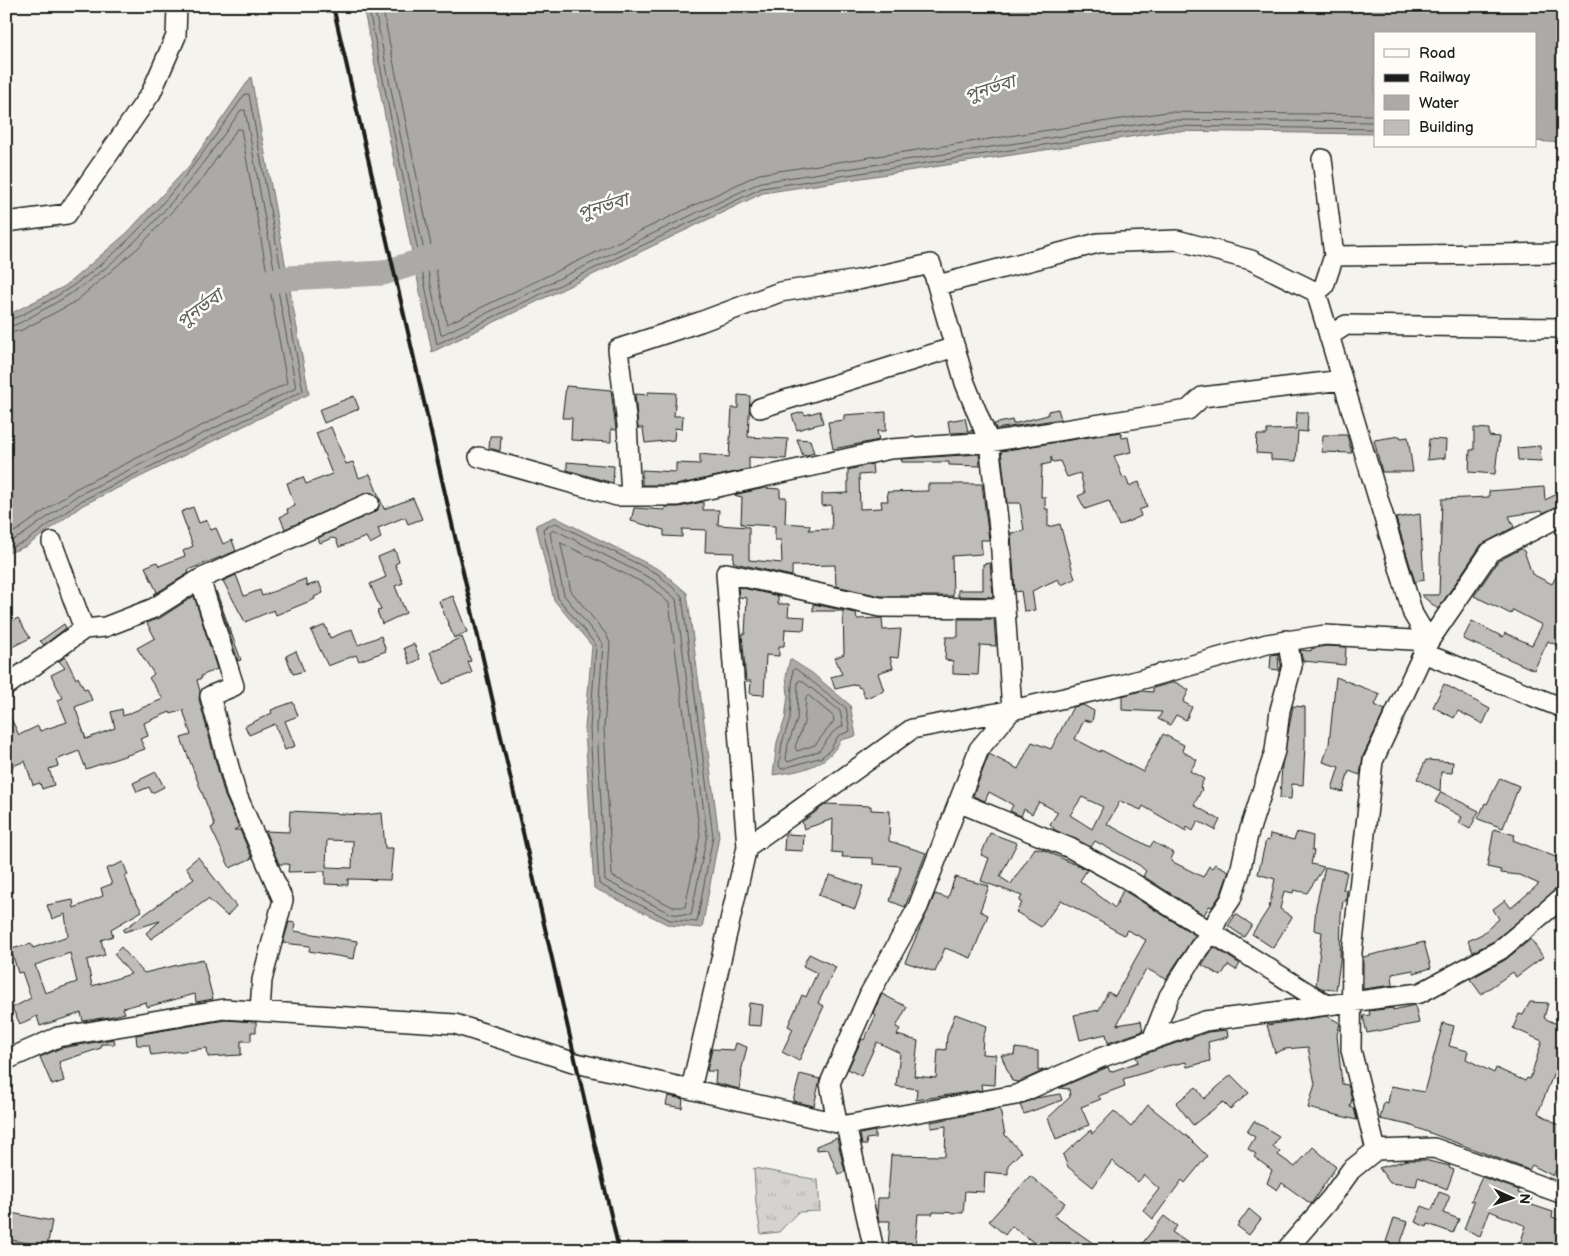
<svg xmlns="http://www.w3.org/2000/svg" width="1569" height="1256" font-family="'Balsamiq Sans','Noto Sans Bengali',sans-serif">
	<style>
		.park { fill: url(#park-tufts); stroke: #787876 }
		.water { fill: #abaaa6; stroke: #72716f }
		.lines { fill: none; stroke-linecap: round; stroke-linejoin: round }
		.shore { stroke: #555553; stroke-width: 1 }
		.river { stroke: #abaaa6; stroke-width: 25 }
		.building { fill: #bebdba; stroke: #1c1c1c; fill-rule: evenodd }
		.minor-casing { stroke: #1c1c1c; stroke-width: 22 }
		.minor { stroke: #fdfcf7; stroke-width: 19 }
		.rail { stroke: #1c1c1c; stroke-width: 4 }
		.labels { text-anchor: middle; dominant-baseline: central; stroke-width: 5; stroke-linejoin: round; paint-order: stroke }
		.water-label { font-size: 18px; font-style: italic; fill: #5c5c5a; stroke: #fdfcf7 }
	</style>
	<defs>
		<pattern id="park-tufts" width="24" height="20" patternUnits="userSpaceOnUse" patternTransform="scale(1.25)"><rect width="24" height="20" fill="#d4d3cf"/><path d="M3 7l-1-3M5 7V3M7 7l1-3M15 17l-1-3M17 17v-4M19 17l1-3" fill="none" stroke="#b5b5b1"/></pattern>
	</defs>
	<rect width="100%" height="100%" fill="#f4f3ee"/>
	<filter id="ink" filterUnits="userSpaceOnUse"><feTurbulence type="fractalNoise" baseFrequency=".02" numOctaves="2"/><feDisplacementMap in="SourceGraphic" scale="10" xChannelSelector="R" yChannelSelector="G"/><feConvolveMatrix kernelMatrix="1 2 1 2 8 2 1 2 1" color-interpolation-filters="sRGB"/></filter>
	<g filter="url(#ink)">
		<path class="park" d="M754,1168l64,12 2,31 -22,1 -19,20 -18,2 -5,-30z"/>
		<path class="water" d="M363,6h1200v137l-28,-2v-107h-160v100l-206,-3 -406,62 -331,159z
			M251,77l58,317 -226,111 -56,41 -21,8v-238l59,-30 62,-53 62,-67z
			M555,517l105,53 27,23 32,243 -17,92 -33,-3 -75,-37 -9,-160 7,-82 -38,-46 -18,-75z
			M790,659l22,14 38,32 6,31 -15,4c-15,27 -39,31 -68,35l4,-33 8,-23 3,-24 -2,-19z"/>
		<g class="lines">
			<path class="shore" d="M368,6l69,338 325,-156 406,-62 207,3
				M374,6l67,329 320,-153 407,-62 207,2
				M382,6l65,318 312,-150 408,-62 208,3
				M6,320c12,-1 24,-10 35,-15 87,-46 149,-132 204,-211h4l54,297 -222,110 -56,41 -19,7
				M6,327c12,-1 24,-10 35,-16 85,-44 147,-124 200,-201h4l51,278 -218,107 -57,41 -15,7
				M6,334l16,-4 53,-28 64,-55 64,-69 34,-49h4l46,254 -212,106 -57,41 -12,5
				M556,523l102,51 24,22 31,240 -16,86 -27,-2 -71,-36 -9,-156 6,-83 -38,-47 -15,-69z
				M555,530l99,50 22,19 31,236 -16,80 -20,-1 -66,-34 -8,-152 6,-84 -39,-49 -14,-62z
				M561,543l89,43 19,17 31,232 -15,72h-12l-61,-31 -8,-148 6,-85 -4,-9 -35,-43z
				M796,669l50,39 4,23 -12,5 -8,14 -8,7 -41,12 -2,-3 3,-23 8,-24 3,-49z
				M801,680l39,31 3,15 -10,6 -14,19 -31,11 -2,-3 2,-15 9,-24 1,-38z
				M809,696l24,20 1,5 -19,24 -18,6 -2,-4 9,-24 2,-25z"/>
			<path class="river" d="M255,284l33,-6 95,-5 64,-20"/>
		</g>
		<path class="building" d="M566,386l45,4 5,40 -5,-1v13l-40,-2 1,-22h-10z
			M648,392l28,1 -2,23h9l-1,13 -7,-1 -1,12 -29,3 -2,-15h-5l-3,-34 13,1z
			M738,395l12,1 -2,41 40,2 -2,20 -37,-2v12l-73,16h-34v-15l34,2v-9l24,1v-10l29,3 3,-49h6z
			M354,396l5,13 -35,14 -5,-13z
			M1058,409l3,10 -65,10 -2,-5 18,-4 1,4 35,-9v-4z
			M820,411l3,12 -26,7 -5,-15 11,-3 2,3z
			M886,412v19h-9l2,9 -46,9 -5,-27 16,-2v-5z
			M1297,412h11l-1,20 -9,-1 -2,30 -25,-1v-6l-15,-1 1,-18h10v-5l29,-1z
			M965,418l3,13 4,-1 1,2 -23,1 -2,-12z
			M331,427l15,37 7,-2 6,16 11,-4 14,35 29,-11 9,21 -14,5 -3,-7 -27,11 3,10 -11,6 -4,-7 -27,10 -3,-8 -4,-1 -12,5 -2,-5 60,-28 1,-11 -9,-7 -85,37 -5,-12 8,-4 -1,-4 8,-3 -8,-23 16,-6 3,7 26,-10 -16,-41z
			M1474,428l15,1v7l10,1 -4,37 -26,-2 1,-22h4z
			M1121,432l1,6 6,-1 3,15 -17,4 9,22 3,-1 3,9 10,-4 8,25 -8,3 2,6 -22,10 -10,-25 -24,8 -7,-13 7,-3 -5,-20 -13,4 -7,-16 -7,1 -2,-5v6l-9,2 -1,32h4v12h3v18l12,-3 15,55 -14,6 -3,-6 -26,12 3,19 -11,1 -3,-20 -6,1 -4,-59 13,-2 -4,-28h-13l-6,-52z
			M1323,435h24l5,18 -30,-1z
			M490,436h11l-1,15 -11,-3z
			M1400,436l1,2 7,-1 5,35h-31l-8,-32z
			M797,439l13,1 4,13 -11,3z
			M1429,439l17,1 -1,18 -18,2z
			M1540,446l1,15 -23,-1 -1,-12z
			M979,454l1,12 -31,-1v-3h-47l-1,-3z
			M567,462l47,4 -1,17 -46,-13z
			M872,464l1,10 -14,1 1,34 22,-1 -1,-7h7l-1,-9 41,-1v-7h54l7,56h-8l1,14 -30,2 1,40h-73l-44,-10 -1,-21 -43,1v10l-53,-12 -6,-2 1,-9 -29,-1 1,-22 -24,-1v8l-18,-1v-6l-33,-9 3,-13 31,2v-3h14l24,-5v8h16l-1,15 31,2v33l33,3 -1,-23h-6v-14l-34,-2 1,-27 -9,-2 32,-7 15,1v8h6l-1,26 25,2 -1,5 23,-1 -1,-24 -9,1v-12l26,-1v-23z
			M1544,487l1,13 18,-9v13l-20,9 -1,-2 -33,5 5,11 -33,18 -43,64 -17,-14h18l3,-96 47,-2v-6z
			M193,507l6,16 8,-3 4,10 5,-2 7,16 9,-4 4,11 -48,19 1,3 -36,22 4,-3 -12,-25 12,-5 2,4 26,-10 -2,-5 10,-5 -12,-34z
			M1420,514l4,66 -9,2 -19,-64z
			M1521,549l3,2 8,23 20,10 11,-20v84l-15,-7 -14,29 -71,-31 9,-18 31,16 2,-4 27,12 10,-20 -29,-15 -2,4 -37,-18 24,-35z
			M395,550l4,12 -4,2 8,19 -8,3 11,27 -24,11 -5,-13 4,-1 -11,-26 16,-7 -8,-20z
			M990,563l3,34 -35,-1v-6h25v-26z
			M236,575l8,21 16,-6 2,6 43,-17 2,7 12,-4 4,11 -9,4 1,2 -39,16 -2,-5 -29,12 -22,-41z
			M738,587l40,9v8h11l-1,12 17,1 -1,13 -19,-1 -1,17h-5v10l-13,-1 -2,40 -14,-1 1,-13h-5l-4,-47h3l2,-36 -8,-1z
			M216,591l25,69 -3,1z
			M194,596l23,73 -16,7 1,2 -5,2 3,11 -1,8 26,97 14,31 -5,3h6l12,28 -22,10 -19,-40 4,-2 -34,-88 10,-3 -8,-25 -12,4 -1,-2 -26,11 4,13 -8,3 5,10 -59,20 -7,-18 -23,9 2,6 -9,3 5,16 -12,4 -2,-6 -7,2 -8,-24 -19,8v-61l13,27 19,-9 2,5 27,-9 -9,-22 5,-2 -12,-23 14,-7 -6,-7 6,-4 11,22 2,-2 6,12 3,-1 5,12 -17,7 11,32 29,-11 -4,-16 11,-3 1,7 40,-17 -14,-21 5,-4 -17,-26 18,-10 -8,-15 13,-5z
			M453,596l14,36 -13,6 -15,-37z
			M813,604l43,9 1,6 25,-1 1,12 18,-1 -3,29 -8,-1 3,11 -15,5 6,18 -19,7 -4,-11 -2,1 -2,-4 -22,5 -4,-12 11,-3 -7,-16 9,-4 -1,-43h-30z
			M18,618l12,20 -24,12v-25z
			M958,619h36l2,27 -16,-1 -2,30 -25,-1v-13l-8,-1 1,-23h12z
			M64,624l2,4 -22,17 -4,-4z
			M325,625l5,13 22,-9 6,16 23,-9 5,15 -27,10 -3,-6 -28,11 -17,-35z
			M462,637l9,24 -3,1 4,11 -29,11 -13,-32z
			M414,644l6,15 -10,5 -6,-16z
			M1326,646l20,1 -1,18 -42,-4 -3,-11 11,1v-2z
			M296,651l8,20 -11,3 -7,-18z
			M1278,654l1,16 -9,-1 1,-14z
			M1336,677l44,17 -5,11 10,5 -22,46 -3,19 -11,-4 -6,21 -11,-3 7,-22 -16,-5 6,-18z
			M1175,682l14,8 -6,12 9,5 -6,13 -10,-5 -6,10 -12,-6 4,-7 -40,-2v-14l19,-5 12,1v-4z
			M1444,684l46,25 -7,15 -25,-13 -4,7 -21,-11z
			M293,702l5,14 -13,5 10,25 -10,4 -10,-26 -26,11 -4,-9 27,-13 -1,-3z
			M1083,705l11,6 -2,11 -8,-2 -9,19 25,13 1,-2 42,22 20,-38 21,11 -2,6 15,9 -7,11 14,8 -4,8 2,2 -8,16 26,15 -5,10 -17,-9 -5,10 -6,-4 -1,4 -43,-25 -2,4 -21,-9 -13,23 43,23 3,-5 21,11 -3,6 2,3 30,15 6,-11 3,2 3,-4 14,7 -8,23 -9,13 -3,-1 -5,9 -61,-39 3,-5 -7,-6 -44,-24 -4,6 -36,-17 -5,-6 8,-12 -19,-10 -7,12 -8,-5 -3,7 -11,-5 3,-6 -24,-13 -4,9 -12,-5 16,-42 29,15 14,-27 19,7 22,-42zM1082,797l21,10 -11,22 -22,-14z
			M1293,706l12,1v39l-2,39 -11,-1 -1,15 -11,-1 2,-33z
			M1426,760l27,2 -1,11 -11,-1 -1,19 -23,-12z
			M156,772l8,15 -12,6 -3,-6 -12,5 -4,-9z
			M1500,778l19,8 -16,42 -25,-9 7,-16 2,1z
			M1441,792l38,19 -9,18 -11,-6 3,-6 -27,-15z
			M826,804l45,2v4l19,1 -1,30 37,12 -21,54 -15,-6 11,-35 -28,-2v-6l-31,-1 1,-4 -11,-1 1,-33 -29,10 -2,-7z
			M290,811l74,4 18,-2 3,35h8l-3,32 -42,-1v6l-23,-1v-13l-37,1 1,-8h-10l-14,-33 24,1zM327,840l26,1 -1,27 -26,-1z
			M1494,829l21,6 -2,5 50,20v24l-69,57 -21,11 -5,-11 14,-7 17,-15 -6,-10 12,-9 6,8 28,-24 -20,-9 -18,-2v-3l-14,-3z
			M1297,832l16,4 -1,14 2,1 -3,13 13,3 -17,26 -13,-3 -1,3 -9,-2 -4,18 12,8 -19,31 -21,-14 17,-26 6,-29 -17,-5 8,-34 3,1 1,-7 24,6z
			M990,833l27,10 -17,34 11,7 24,-36 9,2 43,20 -7,11 35,27 8,-18 72,45 -29,44 -19,-10 -9,13 -21,43 24,-4 2,10 -35,12 -2,-9 -26,6 -6,-25 25,-5 9,-18 7,4 31,-56 -19,-10 -3,5 -63,-35 -20,27 -25,-15 6,-9 -3,-2 3,-5 -41,-15 8,-23 -8,-3z
			M785,834l19,1 -1,16 -19,-1z
			M198,857l38,49 -9,10 -19,-17 -57,40 -5,-6 14,-12 -36,11 -1,-2 71,-51 -8,-12z
			M123,862l5,13 -3,1 8,21 9,14 -31,18 2,7 -12,4 4,15 -18,5 5,26 39,-12 -17,-20 7,-7 23,26 59,-14 10,40 -17,3 -1,-8 -48,13 -1,-5 -23,6 2,5 -16,4 -26,4 -2,-8 -41,13 -3,-10 -17,8 -8,-16 19,-10 -9,-26 -4,1 -7,-24 20,-5 2,4 35,-12 -3,-22 -13,5 -5,-14 26,-5 1,8 29,-12 -2,-8 11,-4 -6,-15zM70,953l7,29 -32,11 -10,-28z
			M1325,867l22,5 -4,18h4l-1,11h-3l-2,14 -1,46 -4,29 -13,-1 -7,-4 6,-53 -8,-2 2,-24z
			M830,875l33,11 -8,23 -37,-14z
			M955,877l34,9 -9,25 8,4 -17,43 -26,-10 -10,24 -30,-10 30,-68 13,4z
			M1236,914l16,11 -8,12 -16,-11z
			M289,922l6,1 -1,8 63,10 -3,18 -45,-8 1,-5 -27,-3z
			M1531,939l12,18 -27,20 -3,-5 -32,22 -11,-15 35,-19z
			M1424,942l7,26 -17,5 -1,-3 -21,4 1,11 -30,4v-32z
			M1214,947l26,17 -4,6 -8,-5 -7,11 -19,-11z
			M809,954l27,13 -18,36 6,3 -25,55 -17,-9 11,-23 -5,-3 14,-31 4,2 11,-24 -14,-7z
			M882,994l25,13 -11,20 4,2 -3,6 21,6 -4,35 22,2 2,-29 8,1 1,-14 8,-22 32,12 -4,11 -1,17 14,1 -1,30 -14,-1 1,6 -66,10 1,-11 -21,-3 4,-33 -23,-11 -16,34 -13,-7 14,-30 2,1 12,-25 -3,-2z
			M1530,1002l18,1 -4,15 19,9v23l-25,63 25,14v30l-10,19 -21,-11 -3,5 -120,-45 -29,-6 4,-17 4,1 3,-17 33,6 19,-69 11,3 -5,20 19,5 -2,8 28,14 2,-5 29,13 2,-3 3,1 12,-38 -29,-13 6,-14 4,1z
			M749,1003l14,2 -2,21 -14,-1z
			M1415,1005l4,18 -52,10 -4,-17 7,-1 -1,-4 24,-3v2z
			M1327,1016l13,7 -3,12 5,49 6,1 4,14 -2,8 4,1 3,12 -49,-12 7,-24 -7,-37 -23,2 -10,4 -8,-28z
			M225,1020l31,2v10h-5v9h-10v14l-33,2 -1,-9 -56,7 -2,-10h-12l-1,-10z
			M1227,1030l1,7 -20,5 2,19 -23,6 -1,-5 -19,4 -44,13 2,7 -27,10 3,3 -20,8 8,18 -33,14 -8,-21 22,-21 -1,-8 -10,-1 49,-21 2,5 28,-10 -2,-5 72,-25z
			M114,1039l1,5h-14v4l-42,14 5,19 -12,4 -12,-28 21,-9z
			M736,1043l11,4 -6,25h1l-2,17 -25,-6 1,-12h-9l5,-22 22,1z
			M1015,1048l23,3v20l9,-2 -28,13 -7,-1 -11,-26h13z
			M800,1074l20,5 -6,27 -21,-5z
			M1231,1075l18,18 -19,16 -7,-7 -30,23 -17,-22 20,-16 8,12z
			M1060,1094l2,6 -38,14 -4,-9 16,-7z
			M668,1096l15,3 -1,9 -16,-3z
			M1148,1105l41,33 18,18 -22,27 -3,-3 -29,39 -10,-9 16,-21 -15,-14 -6,7 -26,-21 -19,26 -25,-20 -5,-12 28,-25 1,4 22,-23 17,16z
			M1000,1109l5,26 16,17 -13,13v9l-23,-2 -1,20 -19,-1 -2,22 -30,-1v2h-15l-3,34 -27,-2 2,-25h-11l-2,-8 1,-15h10l3,-43 54,1 1,-30 -15,2v-6z
			M1254,1121l25,15 -6,10 7,6 -2,3 17,12 18,-20 23,20 -25,37 -29,-21 -5,7 -10,-7 5,-13 -18,-13 2,-3 -8,-5 7,-12 -8,-5z
			M875,1131v7l-9,1 1,6h-5l-2,-11z
			M837,1138l8,34 -7,2 -10,-25 -12,1v-4z
			M1407,1160h17l26,6 -1,2 5,2 -7,19 -29,-12 -2,9 -26,-3 -11,-15z
			M1030,1176l35,27 -11,13 49,34h-54l-6,-5 -2,3 -29,-22 -7,9 -16,-14z
			M1482,1177l37,13 -1,3 14,5 -3,6 24,8 -1,5 11,4v29l-18,-4 -1,4h-26l8,-24 -36,-15 -10,25 -16,-7 10,-27 -3,-1z
			M1439,1192l11,4 -7,17 16,6 -6,14 -25,-9 -1,3 -12,-5 7,-16 10,4z
			M1249,1209l12,10 -12,16 -12,-9z
			M6,1212l46,9 -5,26 -41,-8z
			M1164,1216l13,10 -5,6 26,18h-61z
			M1394,1218l14,4 -9,25 -13,-5z"/>
		<g class="lines">
			<defs>
				<path id="minor" d="M1322,159l12,97
					M6,222l61,-8 84,-121 25,-57 1,-30
					M1316,292l8,-6 10,-30 229,-3
					M1329,336l17,-11 217,3
					M760,408l195,-61
					M479,457l138,39h60l213,-47 99,-7 199,-32 14,-13 140,-17
					M631,496l-4,-71 -9,-76 82,-27 80,-30 78,-12 73,-16 34,119 24,59 11,95 12,173 113,-26 142,-40 58,-9 104,6 -16,-27 -97,-322 -65,-32 -74,-20 -79,3 -160,42
					M52,542l32,87
					M200,579l34,107 -24,10 26,97 47,107 -21,80 -2,31
					M1423,653l140,55
					M6,686l78,-57 21,-2 49,-19 46,-29 169,-76
					M958,802l112,46 55,30 202,127
					M747,847l-21,-274 154,34 125,1
					M1152,1040l17,-44 30,-48 13,-16 6,-14 13,-19 9,-27 8,-37 27,-84 5,-41 12,-44 -5,-26
					M6,1060l52,-23 166,-28 231,15 121,39 270,62 170,-30 84,-37 105,-37 215,-28 80,-43 63,-53
					M691,1089l56,-242 165,-118 100,-19 -33,39 -61,158 -48,86 -40,90 7,40
					M846,1125l28,125
					M1376,1150l-25,-100 1,-98 21,-191 56,-120 61,-89 73,-37
					M1286,1250l45,-52 20,-28 25,-20 58,-2 129,46"/>
			</defs>
			<use href="#minor" class="minor-casing"/>
			<use href="#minor" class="minor"/>
			<path class="rail" d="M333,6l286,1244"/>
		</g>
	</g>
	<g class="labels">
		<g class="water-label">
			<text transform="translate(990 89) rotate(-18)">পুনর্ভবা</text>
			<text transform="translate(603 207) rotate(-17)">পুনর্ভবা</text>
			<text transform="translate(200 309) rotate(-36)">পুনর্ভবা</text>
		</g>
	</g>
	<rect width="1569" height="1256" fill="none" stroke="#fdfcf7" stroke-width="25"/>
	<rect x="12" y="12" width="1544" height="1231" fill="none" stroke="#1c1c1c" stroke-width="2" filter="url(#ink)"/>
	<rect x="1374" y="32" width="162" height="115" fill="#fdfcf7" stroke="#a3a29f"/>
	<rect x="1384" y="49" width="25" height="8" fill="#fdfcf7" stroke="#a3a29f"/>
	<text x="1419" y="58" font-size="15" fill="#1c1c1c">Road</text>
	<rect x="1384" y="74" width="25" height="8" fill="#1c1c1c" stroke="#a3a29f"/>
	<text x="1419" y="82" font-size="15" fill="#1c1c1c">Railway</text>
	<rect x="1384" y="95" width="25" height="15" fill="#abaaa6" stroke="#a3a29f"/>
	<text x="1419" y="108" font-size="15" fill="#1c1c1c">Water</text>
	<rect x="1384" y="120" width="25" height="15" fill="#bebdba" stroke="#a3a29f"/>
	<text x="1419" y="132" font-size="15" fill="#1c1c1c">Building</text>
	<g transform="translate(1512 1198) rotate(93)" stroke="#fdfcf7" stroke-width="4" paint-order="stroke">
	<path d="M0-4L9 19L0 12L-9 19Z" fill="#1c1c1c"/>
	<text y="-8" font-size="14" font-weight="bold" text-anchor="middle" fill="#1c1c1c">N</text>
	</g>
</svg>
